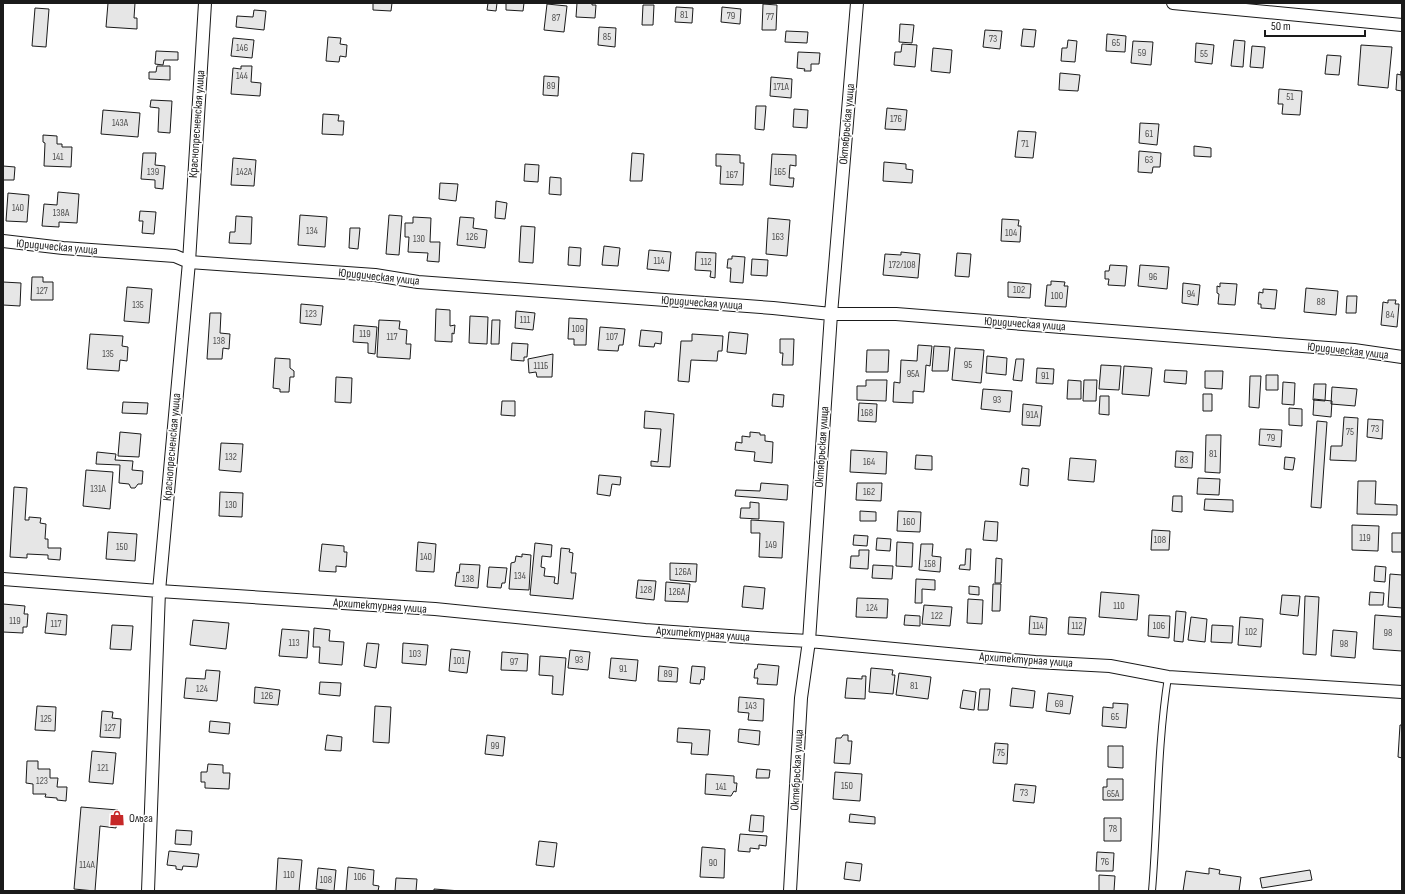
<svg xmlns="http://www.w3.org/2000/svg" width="1405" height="894" font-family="'Sofia Sans Condensed',sans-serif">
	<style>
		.building { fill: #e6e6e6; stroke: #1a1a1a }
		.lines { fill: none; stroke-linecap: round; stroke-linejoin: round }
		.service-casing { stroke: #1a1a1a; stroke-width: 8 }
		.minor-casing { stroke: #1a1a1a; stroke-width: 14 }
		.service { stroke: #fff; stroke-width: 6 }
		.minor { stroke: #fff; stroke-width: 12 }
		.labels { text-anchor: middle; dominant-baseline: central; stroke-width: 3; stroke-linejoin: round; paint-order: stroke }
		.number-label { font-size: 10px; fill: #4d4d4d }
		.street-label { font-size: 12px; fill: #1a1a1a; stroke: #fff }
		.poi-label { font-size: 12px; fill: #1a1a1a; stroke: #fff; text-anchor: start }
	</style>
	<rect width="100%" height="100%" fill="#fff"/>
	<path class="building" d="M108,3h27l-1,15h3v11l-31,-2z
		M373,3h19l-1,8 -18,-1z
		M488,3h9l-1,8 -9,-1z
		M506,3h18l-1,8 -17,-1z
		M577,3h15v2h4l-1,13 -19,-1z
		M547,4l20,2 -3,26 -20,-2z
		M763,4l14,1 -1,25h-14z
		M643,5h11l-1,20h-11z
		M676,7l17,1 -1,15 -17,-1z
		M722,7l19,2 -1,15 -19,-2z
		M35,8l14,1 -3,38 -14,-1z
		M254,10l12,1 -2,19 -28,-3 1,-11 16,1z
		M900,24l14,1 -2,18 -13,-1z
		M599,27l17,1 -1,19 -17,-2z
		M1023,29l13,1 -2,17 -13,-1z
		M985,30l17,1 -2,18 -17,-2z
		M786,31l22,1 -1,11 -22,-1z
		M1107,34l19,2 -1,16 -19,-1z
		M328,37l13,1 -1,6 7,1 -1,12 -6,-1 -1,6 -13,-1z
		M233,38l21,2 -2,18 -21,-2z
		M1068,40l9,1 -2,21 -14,-1 1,-13h5z
		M1234,40l11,1 -2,26 -12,-1z
		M1133,41l20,1 -2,23 -20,-2z
		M1196,43l18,2 -2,19 -17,-2z
		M902,44l15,1 -2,22 -21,-2 1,-13h6z
		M1361,45l31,2 -4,41 -30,-3z
		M1252,46l13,1 -2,21 -13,-1z
		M933,48l19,2 -2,23 -19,-2z
		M156,51l22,1v8h-14l-1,5 -8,-1z
		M798,52l22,1 -1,11h-8v7h-7l1,-2 -8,-1z
		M1327,55l14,1 -2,19 -14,-1z
		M157,66h13v14l-21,-1v-7h7z
		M241,66h11l-1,16 10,1 -1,13 -29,-2 2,-26 8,1z
		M1401,71l1,20 -6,-1 1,-16 4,1z
		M1060,73l20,2 -2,16 -19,-1z
		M544,76l15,1 -1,19 -15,-1z
		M771,77l21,2 -1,19 -21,-2z
		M1279,89l23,2 -2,24 -18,-1 1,-10h-5z
		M151,100l21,1 -2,32 -12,-1 1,-24 -9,-1z
		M756,106h10l-2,24 -9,-1z
		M887,108l20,2 -2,20 -20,-1z
		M794,109l14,1 -1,18 -14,-1z
		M103,110l37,3 -2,24 -37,-3z
		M323,114l16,1 -1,6h6l-1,14 -21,-1z
		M1140,123l19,1 -2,21 -18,-2z
		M1018,131l18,1 -3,26 -18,-1z
		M43,135l14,1v8h5v3h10l-1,20 -27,-1 1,-23 -2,-1z
		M1194,146l17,2v9l-17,-1z
		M1139,151l22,2 -1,14h-7l-1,6 -14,-1z
		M143,153h13l-1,12 10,1 -2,23 -8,-1v-8l-14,-1z
		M632,153l12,1 -2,27h-12z
		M716,154l24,1v8h4l-1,22 -23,-1 1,-18h-5z
		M772,154l24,1v11l-6,-1 -1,13h5l-1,9 -23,-2z
		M233,158l23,2 -2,26 -23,-1z
		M884,162l22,2v5l7,1 -1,13 -29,-2z
		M525,164l14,1 -1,17 -14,-1z
		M3,166l12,1 -1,13h-11z
		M550,177l11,1v17l-12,-1z
		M440,183l18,1 -2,17 -17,-2z
		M58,192l21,2 -2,29 -18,-1v5l-17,-1 2,-22 13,1z
		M8,193l21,2 -2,27 -21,-1z
		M496,201l11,2 -2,16 -10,-1z
		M140,211l16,1 -2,22 -12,-1 1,-12h-4z
		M300,215l27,2 -2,30 -27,-2z
		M389,215l13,1 -3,39 -13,-1z
		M236,216l16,1 -1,27 -22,-1 1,-11h5z
		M413,217l18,1 -1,24h10l-1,20 -12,-1 1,-8 -20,-1 1,-15h-4v-14h8z
		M460,217l14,1 -1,10 14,2 -2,18 -28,-3z
		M768,218l22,2 -3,36 -21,-2z
		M1002,219l17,1 -1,6h3l-1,16 -19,-1z
		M521,226l14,1 -2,36 -14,-1z
		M350,228h10l-2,21 -9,-1z
		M604,246l16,2 -2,18 -16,-1z
		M569,247l12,1 -1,18 -12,-1z
		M649,250l22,2 -2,19 -22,-2z
		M696,252l20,1 -1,25 -5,-1 1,-6 -16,-1z
		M901,252l19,2 -2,24 -35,-3 2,-21 16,1z
		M957,253l14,1 -2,23 -14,-1z
		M732,256l13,1 -2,26 -13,-1 1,-14h-4l1,-9h4z
		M752,259l16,1 -1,16 -16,-1z
		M1110,265l17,1 -2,20 -17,-1 1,-6h-4v-8h4z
		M1140,265l29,2 -2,22 -29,-3z
		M32,277h11v5h10v18h-22z
		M1051,281l14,1 -1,4h4l-2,21 -21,-1 2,-21h4z
		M3,282l18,1 -1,23 -17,-1z
		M1008,282l23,2 -1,14 -22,-1z
		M1183,283l17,2 -2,20 -16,-2z
		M1220,283l17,1 -2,21 -17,-1 1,-10 -2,-1v-7l3,1z
		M127,287l25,2 -3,34 -25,-2z
		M1306,288l32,3 -2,24 -32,-3z
		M1263,289l14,1 -2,19 -14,-1v-4h-3l1,-12 4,1z
		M1347,296h10l-1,17h-10z
		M1388,300h8l-1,4h4l-2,23 -16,-2 2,-23 5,1z
		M301,304l22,2 -2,19 -21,-2z
		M436,309l14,1v16l5,-1 -1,9 -2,-1v9l-17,-1z
		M516,311l19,2 -2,17 -18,-2z
		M210,313h11l-1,20 10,1 -1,15 -6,-1 -1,11h-15z
		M470,316l18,1 -1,27 -18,-1z
		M569,318l18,1 -1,26h-12v-6h-6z
		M379,320l21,1 -1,8 8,1 -1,14h5l-1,15 -33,-2z
		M492,320h8l-1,24h-8z
		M354,325l23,2 -2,27 -7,-1v-10l-15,-1z
		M600,327l25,2 -2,16h-4l-1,6 -20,-1z
		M641,330l21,2 -1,12 -6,-1 -1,4 -15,-1z
		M729,332l19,2 -2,20 -19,-2z
		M90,334l33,2 -1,10 6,1 -1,14 -7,-1 -1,11 -32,-2z
		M692,334l31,2 -1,15h-4l-1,10 -26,-1 -2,22 -11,-1 3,-40h11z
		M780,339h14l-1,26h-11l1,-12h-3z
		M512,343l16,1 -1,13h-3v4l-13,-1z
		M918,345l14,1 -2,20 -4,-1 -2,27 -11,-1v12l-20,-1 1,-20 6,1 1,-23 16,1z
		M934,346l16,1 -2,24h-16z
		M955,348l29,2 -3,33 -29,-3z
		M867,350h22l-1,22h-22z
		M553,354l-1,23h-15l-1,-5 -7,1 -1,-14z
		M987,356l20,2 -1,17 -20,-2z
		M275,358l15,1v9l4,3v6h-4l-1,15h-9v-3l-7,-1z
		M1016,359h8l-2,22 -9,-1z
		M1101,365l20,1 -2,24 -20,-1z
		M1124,366l28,2 -3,28 -27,-2z
		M1037,368l17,1 -1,15 -17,-1z
		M1165,370l22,1 -1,13 -22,-2z
		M1205,371h18l-1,18 -17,-1z
		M1266,375h12v15h-12z
		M1250,376h11l-2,32 -10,-1z
		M336,377l16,1 -1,25 -16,-1z
		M866,380h21l-1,21 -29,-1v-14h9z
		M1068,380l13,1v18h-14z
		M1084,380h13l-1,21h-13z
		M1283,382l12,1 -1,22 -12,-1z
		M1314,384h12l-1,17 -12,-1z
		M1332,387l25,2 -2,17 -24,-2z
		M983,389l29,2 -2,21 -29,-3z
		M773,394l11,1 -1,12 -11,-1z
		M1203,394h9v17h-9z
		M1100,396h9v19l-10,-1z
		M1314,399l18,2 -1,16 -18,-2z
		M502,401h13v15l-14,-1z
		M123,402l25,1 -1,11 -25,-1z
		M859,403l18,1 -1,18 -18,-1z
		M1023,404l19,2 -2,20 -18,-1z
		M1289,408l13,1v17l-13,-1z
		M645,411l29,3 -4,53 -19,-1v-5l7,1 3,-33 -17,-1z
		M1344,417l14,1 -2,43 -26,-1 1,-14h11z
		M1368,419l15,1 -1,19 -15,-2z
		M1317,421l10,1 -6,86 -10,-1z
		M1260,429l22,1 -1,17 -22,-2z
		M120,432l21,2 -2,23 -21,-1z
		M750,432l10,1v2h5v6l8,1 -1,21 -18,-2 1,-9 -20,-2 1,-8 6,1v-7l8,1z
		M1206,435h15l-1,38 -15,-1z
		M221,443l22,1 -2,28 -22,-2z
		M851,450l36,2 -1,22 -36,-2z
		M1176,451l17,1 -1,16 -17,-1z
		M97,452l19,2 -1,6 18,1 -1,9 11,1 -1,13h-4l-3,4h-4l-2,-4 -10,-1 1,-18 -24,-1z
		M916,455l16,1v14l-17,-1z
		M1285,457l10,1 -2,12 -9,-1z
		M1070,458l26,2 -2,22 -26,-2z
		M1022,468l7,1 -1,17 -8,-1z
		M86,470l27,2 -3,37 -27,-3z
		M599,475l22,2 -1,8 -8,-1 -2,12 -13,-2z
		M1198,478l22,1 -1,16 -22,-1z
		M1358,481h18l-1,23 22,1v10l-40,-1z
		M761,483l27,2 -1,15 -52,-4 1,-6 24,1z
		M857,483h25l-1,18 -25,-1z
		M14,487l13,1 -2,32h4v-3l12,1 -1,5 6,1 -1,15h3v9h13l-1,12 -12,-1v-4l-21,-1v4l-17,-1z
		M220,492l23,1 -1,24 -23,-1z
		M1173,496h9v16l-10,-1z
		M1205,499l28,1v12l-29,-2z
		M750,502l9,1v16l-19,-1 1,-10h9z
		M860,511l16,1v9h-16z
		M898,511l23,1 -1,20 -23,-1z
		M751,520l33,2 -2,36 -23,-1 1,-24h-9z
		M985,521l13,1 -1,19 -14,-1z
		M1352,525l27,1 -1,25 -26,-1z
		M1152,530l18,1 -1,19h-18z
		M108,532l29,2 -2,27 -29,-2z
		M1392,533h10v19h-10z
		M854,535l14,1 -1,10 -14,-1z
		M877,538l14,1 -1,12 -14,-1z
		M418,542l18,2 -2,28 -18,-1z
		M897,542l16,1 -1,24 -16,-1z
		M535,543l17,2 -1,12 -9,-1 -1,11 4,1 -1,8 11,1 -1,6 4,1 3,-36 9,1 -1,3 4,1 -2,20h5l-3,26 -43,-4z
		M322,544l22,2v6h3l-1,15 -10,-1v6l-17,-1z
		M921,544h12l-1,12 9,1 -1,15 -21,-2z
		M966,549h5l-1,21 -11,-1 1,-4h5z
		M859,550h10l-1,19 -18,-1 1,-12h8z
		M522,554l9,1 -2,35 -20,-1 2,-26 4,-1 1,-6 6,1z
		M996,558l6,1 -1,24h-6z
		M670,563l27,1 -1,18 -26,-2z
		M460,564l20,1 -2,23 -23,-2 2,-14 2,1z
		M873,565l20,1 -1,13 -20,-1z
		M1375,566l11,1 -1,15 -11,-1z
		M489,567l18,1 -2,15h-3l-1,5 -14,-1z
		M1390,574l12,1v33l-14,-1z
		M916,579l19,1v10l-13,-1v14h-7z
		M638,580l18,1 -2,19 -18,-2z
		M666,582l24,2 -2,18 -23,-1z
		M993,584h8l-1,27h-8z
		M744,586l21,2 -2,21 -21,-2z
		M969,586l10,1v8l-10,-1z
		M1101,592l38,3 -2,25 -38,-3z
		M1370,592l14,1 -1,12h-14z
		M1282,595l18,1 -2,20 -18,-2z
		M1305,596l14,1 -3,58 -13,-1z
		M857,598l31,1 -1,19 -31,-1z
		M968,599l15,1 -1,24 -15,-1z
		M3,604l22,2 -1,8h4l-1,13h-4v6l-20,-1z
		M924,605l28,2 -2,19 -28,-2z
		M1176,611l10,1 -3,30 -9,-1z
		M47,613l20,2 -1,20 -21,-2z
		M905,615l15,1v10l-16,-1z
		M1149,615l21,1 -1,22 -21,-2z
		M1375,615l27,2v34l-29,-2z
		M1030,616l17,2 -1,17 -17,-1z
		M1069,617l17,1 -2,17 -16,-1z
		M1191,617l16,2 -2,23 -17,-2z
		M1240,617l23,2 -2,28 -23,-2z
		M193,620l36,3 -3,26 -36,-4z
		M112,625l21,1 -2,24 -21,-1z
		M1212,625l21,1 -1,17 -21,-1z
		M314,628l16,2 -1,11 15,1 -2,23 -23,-2 1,-16h-7z
		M282,629l27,2 -2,27 -28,-2z
		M1333,630l24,2 -2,26 -24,-2z
		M367,643l12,1 -3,24 -12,-2z
		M403,643l25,2 -2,20 -24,-2z
		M451,649l19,2 -3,22 -18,-2z
		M570,650l20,2 -2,18 -20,-2z
		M502,652l26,2 -1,17 -26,-1z
		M540,656l26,2 -3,37 -11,-1 1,-18 -14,-1z
		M611,658l27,2 -2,21 -27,-3z
		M758,664l21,2 -2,19 -20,-1 1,-6h-4l1,-9h2z
		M659,666l19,2 -1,14 -19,-1z
		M692,666l13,1 -1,13 -3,-1 -1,5 -10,-1z
		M871,668l22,2 -1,5h3l-2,19 -24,-2z
		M206,670l14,1 -3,30 -33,-3 2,-20 19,1z
		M899,673l32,4 -3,22 -32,-4z
		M862,676h4l-1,23 -20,-1 2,-20 15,1z
		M320,682l21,1 -1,13 -21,-2z
		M255,687l25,3 -2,15 -24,-2z
		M1012,688l23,3 -2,17 -23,-2z
		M980,689h10l-2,21h-10z
		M963,690l13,2 -2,18 -14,-2z
		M1048,693l25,3 -3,18 -24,-3z
		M739,697l25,2 -1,22 -15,-1 1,-7 -11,-1z
		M1113,703l15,1 -2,24 -24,-2 1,-19 10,1z
		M37,706l19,1 -1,24 -20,-1z
		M375,706l16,1 -2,36 -16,-1z
		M102,711l11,1 -1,6 9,1 -1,19 -20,-1z
		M210,721l20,2 -1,11 -20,-2z
		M1400,725h2v33l-4,-1z
		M678,728l32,2 -2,25 -17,-1 1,-11 -15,-1z
		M739,729l21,2 -1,14 -21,-3z
		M327,735l15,2 -1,14 -16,-1z
		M487,735l18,2 -2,19 -18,-2z
		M843,735h5v6h4l-2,23 -16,-1 2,-25h5z
		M995,743l13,1 -1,20 -14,-1z
		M1108,746h15v22l-15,-1z
		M92,751l24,2 -3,31 -24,-2z
		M27,761h11v8h12v9h8l-1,9h10l-1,14 -9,-1v-2l-12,-1 1,-3h-13v-10l-7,-1z
		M208,764l15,1v8h7l-1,16 -24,-1v-6h-4v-10h6z
		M757,769l13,1 -1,8h-13z
		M835,772l27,2 -2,27 -27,-2z
		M706,774l28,2v7h3l-1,9 -2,-1 -3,5 -26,-2z
		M1107,779h16v21h-20v-13h4z
		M1015,784l21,2 -2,17 -21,-2z
		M81,807l37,3 -2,18 -16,-2 -5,65 -21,-2z
		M850,814l25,3v7l-26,-2z
		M751,815l13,1 -1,16 -14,-1z
		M1104,818h17v23h-17z
		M176,830l16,1 -1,14 -16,-1z
		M740,834l27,2 -1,10 -7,-1v4l-9,-1v4l-12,-1z
		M539,841l18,2 -3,24 -18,-2z
		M702,847l23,2 -1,29 -24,-1z
		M169,851l30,3 -2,13 -14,-1 -1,4 -6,-1v-3l-9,-1z
		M1097,852l17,1 -1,18h-17z
		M278,858l24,2 -3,31h-23z
		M846,862l16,2 -2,17 -16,-2z
		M348,867l26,3 -1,15 6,1 -1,5h-32z
		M318,868l18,2 -2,21 -18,-2z
		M1209,868l11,2 -1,4 22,3 -2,14h-56l3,-20 23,3z
		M1310,870l2,10 -50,8 -2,-10z
		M1099,875l16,1 -1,15h-15z
		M396,878l21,1 -1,12h-21z
		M434,889l27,2h-27z"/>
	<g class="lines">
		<defs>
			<path id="service" d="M1152,891c6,-71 5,-143 16,-214"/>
			<path id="minor" d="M1173,3l229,22
				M3,241l60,7 112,8 14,6 186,13 43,7 355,26 58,6h65l458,36 48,7
				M3,579l156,12 276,18 210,21 127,9 37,2 226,21 75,4 58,11 234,15
				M148,891l11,-300 30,-329 16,-259
				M790,891l11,-193 8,-57 22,-327 26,-311"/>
		</defs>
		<use href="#service" class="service-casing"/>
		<use href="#minor" class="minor-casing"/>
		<use href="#service" class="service"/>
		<use href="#minor" class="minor"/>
	</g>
	<defs>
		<symbol id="shop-bare" viewBox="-9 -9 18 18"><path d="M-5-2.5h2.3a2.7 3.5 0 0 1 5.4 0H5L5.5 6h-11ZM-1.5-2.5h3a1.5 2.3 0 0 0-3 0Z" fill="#c62828" stroke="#fff" stroke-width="2.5" paint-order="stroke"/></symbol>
	</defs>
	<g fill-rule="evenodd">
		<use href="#shop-bare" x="106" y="807" width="22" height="22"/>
	</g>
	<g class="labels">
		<g class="number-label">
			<text x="684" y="15">81</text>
			<text x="731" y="16">79</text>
			<text x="770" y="17">77</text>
			<text x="556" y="18">87</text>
			<text x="607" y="37">85</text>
			<text x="993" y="39">73</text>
			<text x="1116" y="43">65</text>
			<text x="242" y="48">146</text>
			<text x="1142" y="53">59</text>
			<text x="1204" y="54">55</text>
			<text x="242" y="76">144</text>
			<text x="551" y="86">89</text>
			<text x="781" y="87">171А</text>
			<text x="1290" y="97">51</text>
			<text x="896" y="119">176</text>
			<text x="120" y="123">143А</text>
			<text x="1149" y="134">61</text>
			<text x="1025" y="144">71</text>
			<text x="58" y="157">141</text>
			<text x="1149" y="160">63</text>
			<text x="153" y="172">139</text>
			<text x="244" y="172">142А</text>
			<text x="780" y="172">165</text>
			<text x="732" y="175">167</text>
			<text x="18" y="208">140</text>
			<text x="61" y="213">138А</text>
			<text x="312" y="231">134</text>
			<text x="1011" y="233">104</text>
			<text x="472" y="237">126</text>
			<text x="778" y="237">163</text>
			<text x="419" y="239">130</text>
			<text x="659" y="261">114</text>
			<text x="706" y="262">112</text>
			<text x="902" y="265">172/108</text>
			<text x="1153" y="277">96</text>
			<text x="1019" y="290">102</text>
			<text x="42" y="291">127</text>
			<text x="1191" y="294">94</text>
			<text x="1057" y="296">100</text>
			<text x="1321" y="302">88</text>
			<text x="138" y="305">135</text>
			<text x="311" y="314">123</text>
			<text x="1390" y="315">84</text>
			<text x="525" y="320">111</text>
			<text x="578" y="329">109</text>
			<text x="365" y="334">119</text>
			<text x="392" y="337">117</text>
			<text x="612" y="337">107</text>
			<text x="219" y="341">138</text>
			<text x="108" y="354">135</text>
			<text x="968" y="365">95</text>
			<text x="541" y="366">111Б</text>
			<text x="913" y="374">95А</text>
			<text x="1045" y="376">91</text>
			<text x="997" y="400">93</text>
			<text x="867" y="413">168</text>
			<text x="1032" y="415">91А</text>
			<text x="1375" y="429">73</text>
			<text x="1350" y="432">75</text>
			<text x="1271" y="438">79</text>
			<text x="1213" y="454">81</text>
			<text x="231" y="457">132</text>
			<text x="1184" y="460">83</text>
			<text x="869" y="462">164</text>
			<text x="98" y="489">131А</text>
			<text x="869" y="492">162</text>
			<text x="231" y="505">130</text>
			<text x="909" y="522">160</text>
			<text x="1365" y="538">119</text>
			<text x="1160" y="540">108</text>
			<text x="771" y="545">149</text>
			<text x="122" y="547">150</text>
			<text x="426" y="557">140</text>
			<text x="930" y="564">158</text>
			<text x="683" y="572">126А</text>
			<text x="520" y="576">134</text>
			<text x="468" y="579">138</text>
			<text x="646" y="590">128</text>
			<text x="677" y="592">126А</text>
			<text x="1119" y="606">110</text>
			<text x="872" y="608">124</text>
			<text x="937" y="616">122</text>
			<text x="15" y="621">119</text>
			<text x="56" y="624">117</text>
			<text x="1038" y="626">114</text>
			<text x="1077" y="626">112</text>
			<text x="1159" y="626">106</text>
			<text x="1251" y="632">102</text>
			<text x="1388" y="633">98</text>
			<text x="294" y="643">113</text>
			<text x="1344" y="644">98</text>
			<text x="415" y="654">103</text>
			<text x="579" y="660">93</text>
			<text x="459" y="661">101</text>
			<text x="514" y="662">97</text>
			<text x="623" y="669">91</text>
			<text x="668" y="674">89</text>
			<text x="914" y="686">81</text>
			<text x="202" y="689">124</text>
			<text x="267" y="696">126</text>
			<text x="1059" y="704">69</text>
			<text x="751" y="706">143</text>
			<text x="1115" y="717">65</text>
			<text x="46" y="719">125</text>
			<text x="110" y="728">127</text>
			<text x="495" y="746">99</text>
			<text x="1001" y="753">75</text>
			<text x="103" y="768">121</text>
			<text x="42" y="781">123</text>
			<text x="847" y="786">150</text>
			<text x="721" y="787">141</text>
			<text x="1024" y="793">73</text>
			<text x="1113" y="794">65А</text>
			<text x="1113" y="829">78</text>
			<text x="1105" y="862">76</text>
			<text x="713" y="863">90</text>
			<text x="87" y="865">114А</text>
			<text x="289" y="875">110</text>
			<text x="360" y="877">106</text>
			<text x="326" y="880">108</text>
		</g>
		<g class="street-label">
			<text transform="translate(197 124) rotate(-86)">Краснопресненская улица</text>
			<text transform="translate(847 124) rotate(-85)">Октябрьская улица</text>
			<text transform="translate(57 247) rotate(5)">Юридическая улица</text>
			<text transform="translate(379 277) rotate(6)">Юридическая улица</text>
			<text transform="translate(702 303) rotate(4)">Юридическая улица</text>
			<text transform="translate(1025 324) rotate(4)">Юридическая улица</text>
			<text transform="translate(1348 351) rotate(6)">Юридическая улица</text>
			<text transform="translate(172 447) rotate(-85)">Краснопресненская улица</text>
			<text transform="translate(822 447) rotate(-86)">Октябрьская улица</text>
			<text transform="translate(380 606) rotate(4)">Архитектурная улица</text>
			<text transform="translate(703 634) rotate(4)">Архитектурная улица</text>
			<text transform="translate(1026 660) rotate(4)">Архитектурная улица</text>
			<text transform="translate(797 770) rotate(-87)">Октябрьская улица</text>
		</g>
		<g class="poi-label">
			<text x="129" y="818">Ольга</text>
		</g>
	</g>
	<rect width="1405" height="894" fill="none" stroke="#1a1a1a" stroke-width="8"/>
	<path d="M1265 30v6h100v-6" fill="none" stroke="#1a1a1a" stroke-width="2"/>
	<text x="1271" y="30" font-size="12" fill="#1a1a1a" stroke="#ffffff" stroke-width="3" paint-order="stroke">50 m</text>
</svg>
